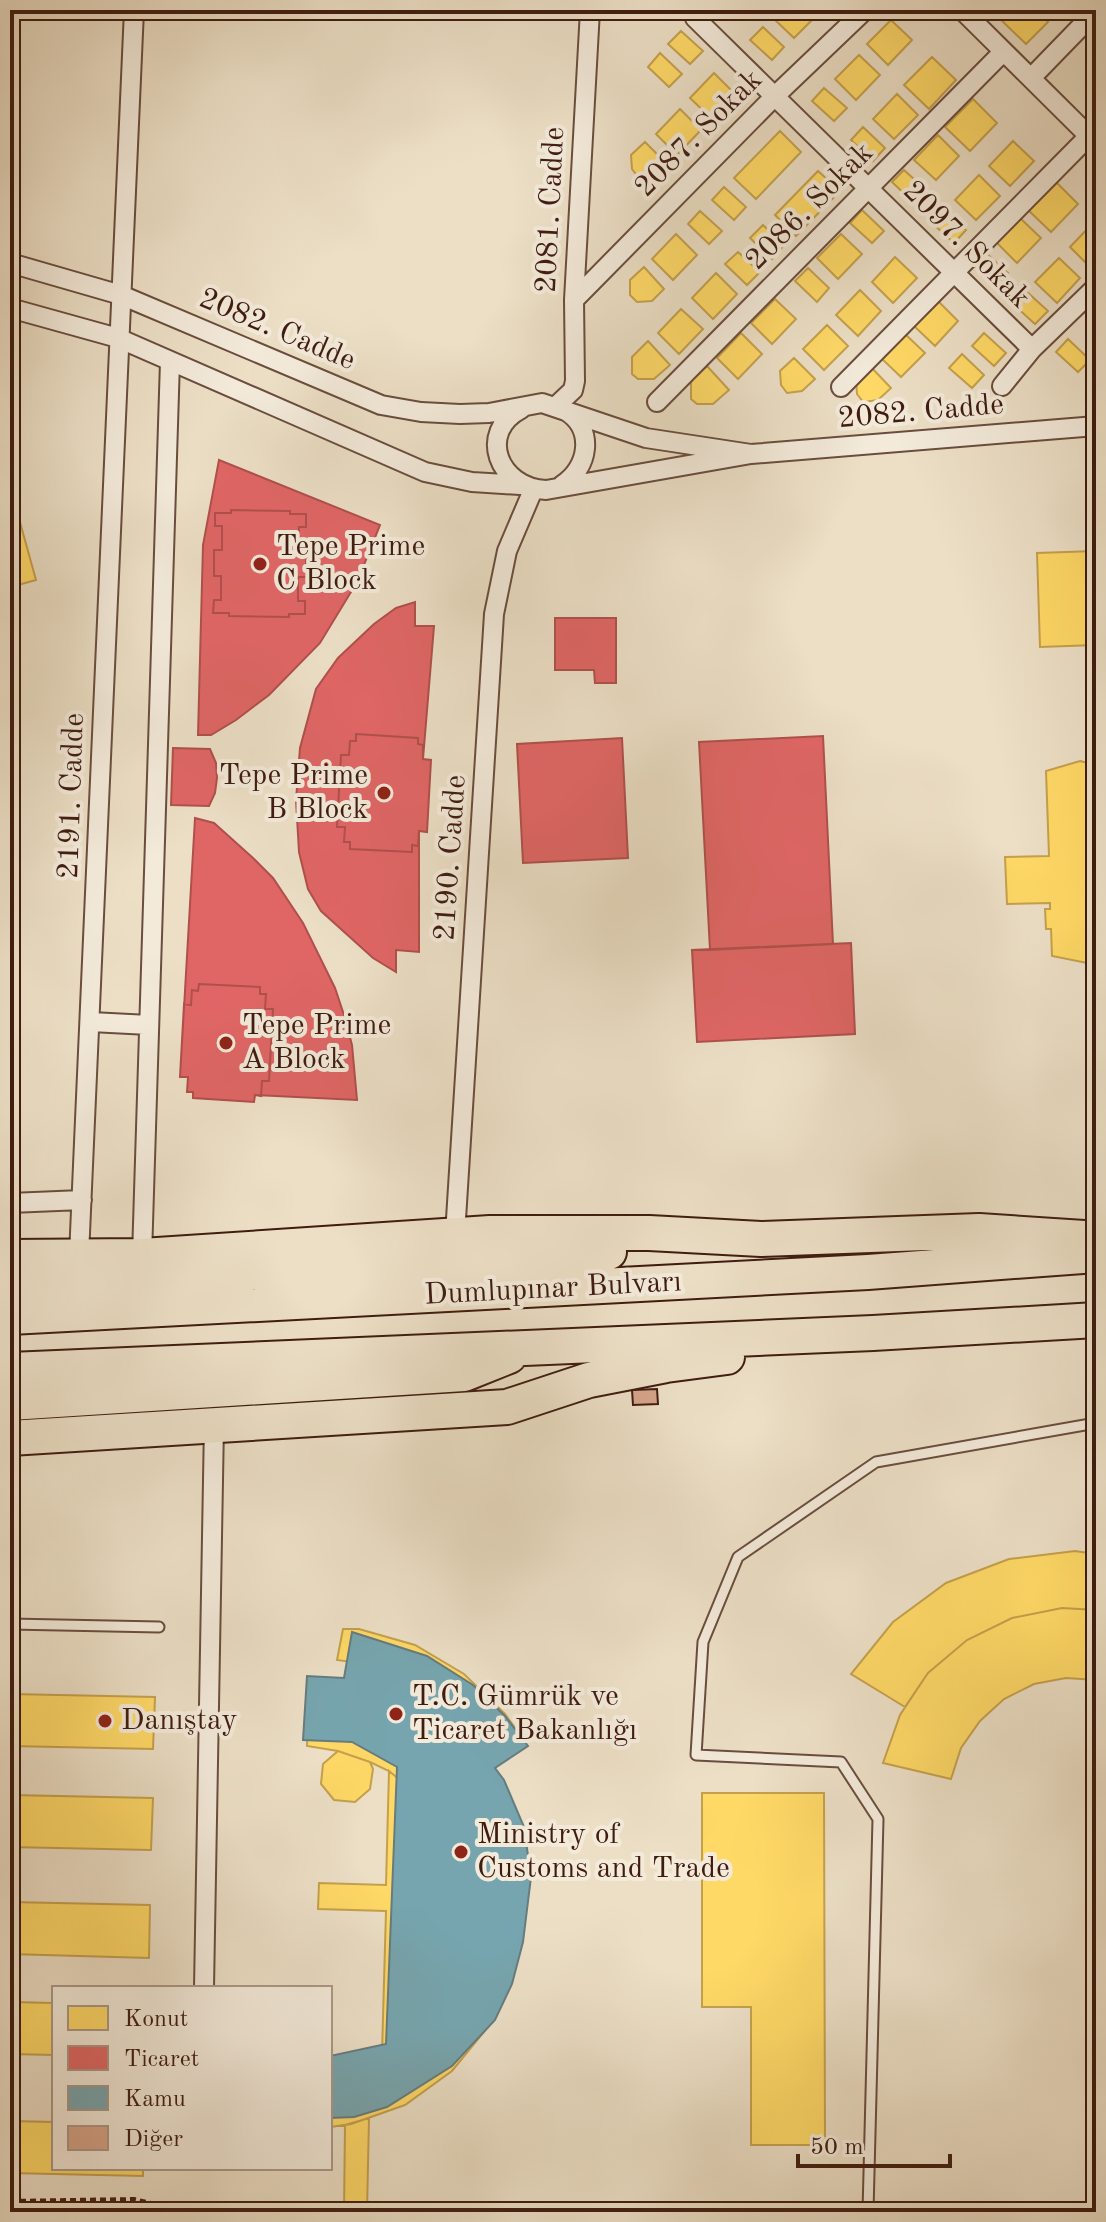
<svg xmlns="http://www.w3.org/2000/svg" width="1106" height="2222" font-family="'Old Standard TT',serif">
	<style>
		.homes { fill: #ffd966; stroke: #c5a04c; stroke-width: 2 }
		.shops { fill: #e06666; stroke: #b0504c; stroke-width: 2 }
		.public { fill: #76a5af; stroke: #667c7f; stroke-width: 2 }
		.building { fill: #d7a48a; stroke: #3f1c10; stroke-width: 2 }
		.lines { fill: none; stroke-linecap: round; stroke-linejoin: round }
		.lane-casing { stroke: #6a4d3e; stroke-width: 13 }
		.street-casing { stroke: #6a4d3e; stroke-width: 22 }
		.highway-casing { stroke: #3f1c10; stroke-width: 38 }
		.path { stroke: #3f1c10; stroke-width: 4; stroke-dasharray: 6 4; stroke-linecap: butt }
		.lane { stroke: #f3eada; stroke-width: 9 }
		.street { stroke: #f3eada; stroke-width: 18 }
		.highway { stroke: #ecdfc6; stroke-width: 34 }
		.poi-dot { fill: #8f2418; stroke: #f3eada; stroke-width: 3 }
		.labels { text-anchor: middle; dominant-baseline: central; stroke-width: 8; stroke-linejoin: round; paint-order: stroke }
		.street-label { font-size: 30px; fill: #3f1c10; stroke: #f3eada }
		.poi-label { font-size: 30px; fill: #3f1c10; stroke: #f3eada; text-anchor: start }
	</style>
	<rect width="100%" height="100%" fill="#ecdfc6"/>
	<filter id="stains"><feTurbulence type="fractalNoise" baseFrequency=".0025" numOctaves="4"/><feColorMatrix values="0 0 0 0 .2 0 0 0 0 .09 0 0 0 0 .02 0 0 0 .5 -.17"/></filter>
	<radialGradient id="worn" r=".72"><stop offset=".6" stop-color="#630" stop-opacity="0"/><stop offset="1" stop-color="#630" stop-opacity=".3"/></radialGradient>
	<path class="homes" d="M780,10h34l4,4 -24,24 -21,-20z
		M1004,10h32l12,12 -22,22 -29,-28z
		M891,20l21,20 -24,25 -21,-21z
		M763,27l21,20 -12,13 -22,-20z
		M681,31l22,20 -13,13 -22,-20z
		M660,53l22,21 -13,13 -21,-20z
		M859,55l21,20 -24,25 -21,-21z
		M932,57l24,23 -27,29 -25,-24z
		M714,73l21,21 -24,24 -21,-20z
		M824,88l23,20 -13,13 -22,-20z
		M897,94l21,21 -24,24 -21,-20z
		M973,99l24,24 -27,28 -25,-24z
		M680,109l21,21 -24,25 -21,-21z
		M863,127l22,21 -12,13 -22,-21z
		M780,131l21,21 -45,47 -22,-21z
		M938,135l21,21 -23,24 -22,-20z
		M1013,141l21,20 -24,25 -21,-20z
		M645,142l21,21 -13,12 -15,2 -6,-8 -1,-14z
		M904,170l22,20 -12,13 -22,-21z
		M818,171l22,20 -44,45 -21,-21z
		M979,175l21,21 -24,24 -21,-20z
		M1054,180l24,24 -27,28 -25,-24z
		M724,187l22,20 -12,13 -22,-20z
		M862,210l22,21 -12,12 -22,-20z
		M945,210l21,20 -12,13 -22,-20z
		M700,211l22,20 -13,13 -21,-20z
		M1019,217l22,21 -24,25 -21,-21z
		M1093,223l3,3v37l-5,5 -21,-21z
		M763,225l21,20 -12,14 -22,-21z
		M676,234l21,21 -24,25 -21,-21z
		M841,234l21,20 -24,25 -21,-21z
		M738,252l22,20 -13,13 -22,-21z
		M986,253l22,20 -13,13 -21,-21z
		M895,257l22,21 -24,25 -21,-21z
		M1059,258l21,20 -23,25 -22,-21z
		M644,267l20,22 -12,12 -15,1 -7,-7v-15z
		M808,268l21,20 -12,14 -22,-21z
		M716,273l21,21 -24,25 -21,-21z
		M860,290l21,21 -23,25 -22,-21z
		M1026,291l22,20 -13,13 -22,-20z
		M775,299l21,20 -24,25 -21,-21z
		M937,300l21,21 -23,25 -22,-21z
		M681,309l22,20 -24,25 -21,-21z
		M827,325l21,21 -24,24 -21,-21z
		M903,332l22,21 -24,24 -21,-20z
		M741,333l21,21 -24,25 -21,-21z
		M984,333l22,20 -12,13 -22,-20z
		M1068,339l22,21 -12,12 -22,-20z
		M648,341l22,24 -16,14h-16l-6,-5v-17z
		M962,354l22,21 -12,13 -23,-20z
		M794,358l21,21 -13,12 -15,2 -6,-8 -1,-14z
		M707,366l22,24 -16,14h-16l-6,-5v-18z
		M870,366l21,22 -13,12 -15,2 -6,-8 -1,-15z
		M10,486l26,94 -18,5 -2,-7 -6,2z
		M1095,551l1,94 -56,2 -3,-94z
		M1080,761l16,4v195l-9,3 -35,-7 -1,-27h-5l-1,-20h5v-6l-43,1 -2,-47 44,-1 -3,-85z
		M1075,1551l21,3v56l-34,-2 -50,10 -45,22 -39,33 -23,34 -54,-33 42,-52 53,-39 63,-24z
		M1062,1608l34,2v70l-30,-2 -32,6 -30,15 -24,22 -19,27 -10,31 -68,-16 17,-48 28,-42 39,-33 45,-22z
		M343,1629h16l56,16 49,29 41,40 18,25 -30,22 -34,-42 -46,-34 -54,-22 -22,-3z
		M370,1668l43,17 46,34 8,10 -17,21 -31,-26 -32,-16 -28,-9z
		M309,1691l50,8 28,9 32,16 44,36 33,47 21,54 5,57 -10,57 -24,52 -36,44 -47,34 -54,19 -21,3v-56l49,-16 35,-25 27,-33 18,-39 7,-42 -4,-43 -15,-40 -25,-35 -33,-27 -19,-9 -32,-11 -31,-5z
		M10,1694l145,3 -2,52 -143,-3z
		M338,1751l32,11 3,7 -3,20 -15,13 -21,-2 -13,-16 2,-20z
		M389,1771l33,27 25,35 15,40 4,43 -7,42 -18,39 -27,33 -32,23 4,-142 -68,-2 1,-26 67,2z
		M702,1793h122l1,352h-74v-138h-49z
		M10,1795l143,3 -2,52 -141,-3z
		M10,1902l140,3 -1,53 -139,-4z
		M10,2002l44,1v52l-44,-1z
		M369,2118l-2,94h-23l1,-87z
		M10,2121l44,1v46h89v8l-133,-3z"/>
	<path class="shops" d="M219,460l161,65 -23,57 -37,61 -51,52 -33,25 -25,15h-13l5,-190z
		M231,510l59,1v3h16v13h-7l-1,24h8v26h-8v24h7v13h-16v3l-60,-1v-3h-16l1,-13h7v-24h-7v-26h8v-24h-7v-13h16z
		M415,602v24h19l-11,133 8,1 -4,72 -8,-1v121l-23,-2v22l-23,-14 -52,-47 -13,-22 -9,-37 -3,-52 4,-52 16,-59 22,-31 36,-34 22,-16z
		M555,618h61v65h-21l-1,-13h-39z
		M356,734l62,4v6l5,1v14l8,1 -4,72 -8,-1 -1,15 -6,-1v7l-62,-3v-7h-6l1,-15h-8l4,-72h8l1,-14h6z
		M823,736l10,208 -123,6 -11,-208z
		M622,738l6,120 -105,5 -6,-119z
		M173,748l37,1 6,14 1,15 -2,15 -6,13 -38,-1z
		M195,818l19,5 39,35 20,20 30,45 32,65 9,27 8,30 5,55 -102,-5 -1,7 -61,-4v-6h-6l1,-15h-8z
		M851,943l4,91 -158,8 -5,-92z
		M199,984l61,3v7h6l-1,15h8l-4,72h-7l-1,15 -6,-1 -1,7 -61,-4v-6h-6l1,-15h-8l4,-73 7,1 1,-15 6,1z"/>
	<path class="public" d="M352,1632l75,24 46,29 32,31 23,30 -33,22 9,12 20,47 7,50 -8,65 -11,42 -17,36 -43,46 -65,41 -33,10 -24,1v-62l56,-12 11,-277 -45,-25 -49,-2 4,-64 37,2z"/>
	<path class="building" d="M657,1389l1,15 -25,1 -1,-15z"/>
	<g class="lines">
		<defs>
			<path id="lane" d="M10,1624l149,3
				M868,2212l10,-393 -37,-57 -145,-7 7,-113 35,-85 138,-95 220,-39"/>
			<path id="street" d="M692,10l3,8 337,331
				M962,10l134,133
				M1031,78l65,-67
				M10,263l111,32 260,110 40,7 39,2 29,-1 53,-10 104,35 105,16
				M574,300l202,-205 89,-85
				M10,308l108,30 307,134 47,10 48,3
				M1002,386l30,-37 64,-62
				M841,387l248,-251
				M657,402l346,-350
				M556,406l17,-16 2,-9 -1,-81 16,-290
				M521,409c-44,23 -23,79 25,81l205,-36 345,-28
				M562,485c27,-17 33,-56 4,-74
				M91,1022l58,3
				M10,1203l72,-3
				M455,1235l39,-621 13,-63 26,-61
				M79,1256l55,-1246
				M142,1256l28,-895
				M204,1988l10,-564"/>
			<path id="highway" d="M10,1257l132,-1 348,-23h159l112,6 218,-8 105,7
				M10,1287l599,-35
				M10,1317l858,-45 228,-17
				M10,1370l863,-37 223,-13
				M10,1403l454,-29 45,-18
				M10,1438l497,-31 82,-27 77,-15 61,-8"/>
		</defs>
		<use href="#lane" class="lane-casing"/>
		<use href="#street" class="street-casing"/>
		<use href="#highway" class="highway-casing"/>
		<path class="path" d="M10,2201l124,-2 26,6 4,7"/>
		<use href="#lane" class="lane"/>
		<use href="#street" class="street"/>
		<use href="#highway" class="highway"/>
	</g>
	<g class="poi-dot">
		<circle cx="260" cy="564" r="8"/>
		<circle cx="384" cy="793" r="8"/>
		<circle cx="226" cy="1043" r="8"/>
		<circle cx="396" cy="1714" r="8"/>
		<circle cx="105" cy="1721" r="8"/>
		<circle cx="461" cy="1852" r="8"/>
	</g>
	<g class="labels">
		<g class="street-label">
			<text transform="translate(699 134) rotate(-45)">2087. Sokak</text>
			<text transform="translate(810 207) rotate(-45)">2086. Sokak</text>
			<text transform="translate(551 210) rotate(-87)">2081. Cadde</text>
			<text transform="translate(966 245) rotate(45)">2097. Sokak</text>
			<text transform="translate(277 330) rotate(23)">2082. Cadde</text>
			<text transform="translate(921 412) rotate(-5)">2082. Cadde</text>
			<text transform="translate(72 796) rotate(-88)">2191. Cadde</text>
			<text transform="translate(451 858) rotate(-86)">2190. Cadde</text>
			<text transform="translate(553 1289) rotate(-3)">Dumlupınar Bulvarı</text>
		</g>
		<g class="poi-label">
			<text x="276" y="547">Tepe Prime<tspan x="276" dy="34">C Block</tspan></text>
			<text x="368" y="776" text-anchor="end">Tepe Prime<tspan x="368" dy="34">B Block</tspan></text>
			<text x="242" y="1026">Tepe Prime<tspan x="242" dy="34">A Block</tspan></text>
			<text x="412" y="1697">T.C. Gümrük ve<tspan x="412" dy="34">Ticaret Bakanlığı</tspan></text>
			<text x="121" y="1721">Danıştay</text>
			<text x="477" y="1835">Ministry of<tspan x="477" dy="34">Customs and Trade</tspan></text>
		</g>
	</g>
	<rect width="1106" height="2222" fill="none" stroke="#ecdfc6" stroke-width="40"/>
	<rect x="12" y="12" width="1082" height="2198" fill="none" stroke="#3f1c10" stroke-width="4"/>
	<rect x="20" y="20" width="1066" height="2182" fill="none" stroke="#3f1c10" stroke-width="2"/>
	<rect x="52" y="1986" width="280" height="184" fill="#f3eada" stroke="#ab9889" stroke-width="2"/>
	<rect x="68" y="2006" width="40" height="24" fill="#ffd966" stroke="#ab9889" stroke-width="2"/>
	<text x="124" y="2026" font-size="24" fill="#3f1c10">Konut</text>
	<rect x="68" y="2046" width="40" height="24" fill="#e06666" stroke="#ab9889" stroke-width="2"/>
	<text x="124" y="2066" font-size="24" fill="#3f1c10">Ticaret</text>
	<rect x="68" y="2086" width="40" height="24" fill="#76a5af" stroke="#ab9889" stroke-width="2"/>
	<text x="124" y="2106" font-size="24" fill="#3f1c10">Kamu</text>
	<rect x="68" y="2126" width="40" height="24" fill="#d7a48a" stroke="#ab9889" stroke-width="2"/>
	<text x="124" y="2146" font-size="24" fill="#3f1c10">Diğer</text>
	<path d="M798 2154v12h152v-12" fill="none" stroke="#3f1c10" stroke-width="4"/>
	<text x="810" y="2154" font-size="24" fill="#3f1c10" stroke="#f3eada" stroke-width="6" paint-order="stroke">50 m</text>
	<rect width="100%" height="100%" filter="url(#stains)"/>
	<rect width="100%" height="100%" fill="url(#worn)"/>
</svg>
